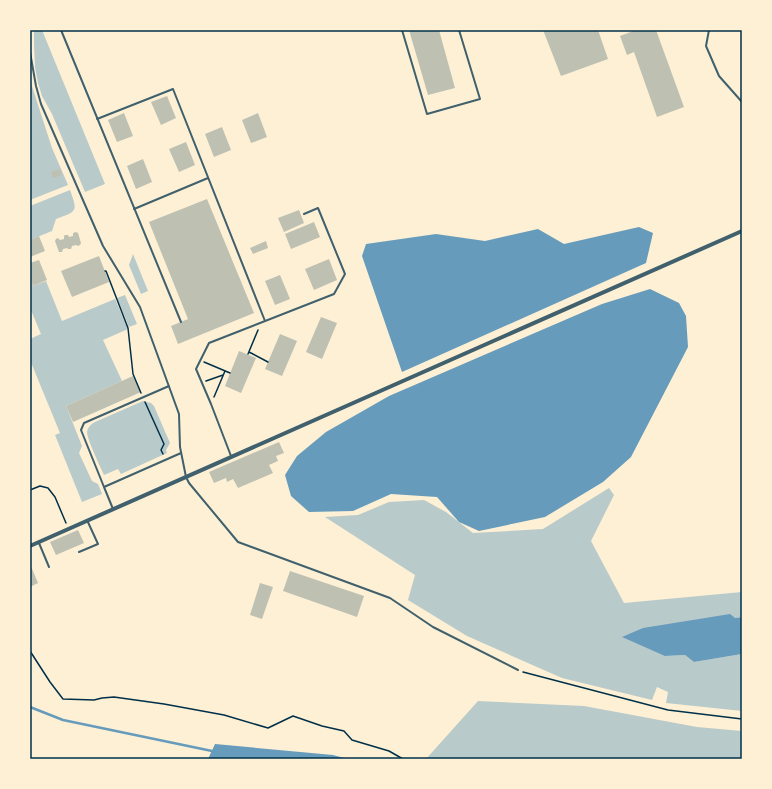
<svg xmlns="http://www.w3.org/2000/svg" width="772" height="789" font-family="'DejaVu Sans',sans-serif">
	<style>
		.green { fill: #b9caca }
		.water { fill: #669bbc }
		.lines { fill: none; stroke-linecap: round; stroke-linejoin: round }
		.stream { stroke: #669bbc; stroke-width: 2.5 }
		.building { fill: #bec0b2 }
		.path { stroke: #003049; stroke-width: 1.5 }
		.service { stroke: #3f606c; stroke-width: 2 }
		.minor { stroke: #3f606c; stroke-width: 4 }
		.neatline { fill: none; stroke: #003049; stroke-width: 1.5 }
	</style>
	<rect width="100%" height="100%" fill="#fdf0d5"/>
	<path class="green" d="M34,30h8l63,154 -20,8 -33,-78 -10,-18 -4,-13 -3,-16 -1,-23z
		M30,80l22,68 16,37 -38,15z
		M70,190c8,22 7,21 -14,29l-4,12 -22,9v-34z
		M133,254l15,37 -7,3 -12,-29z
		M30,278l3,8 13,-5 16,40 53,-22 13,30 -25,11 19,41 -56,25 16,40 -3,7 13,28 6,3 4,10 -20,8 -27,-67 5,-2 -30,-73v-21l11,-5 -11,-26z
		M125,295l12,29 -8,3 -12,-29z
		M143,401l8,2 3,3 16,37 -4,7 1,3 -46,21 -3,-5 -14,6c-4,-9 -17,-36 -17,-43 1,-5 4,-8 8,-10z
		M609,488l5,7 -23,46 33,62 118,-11v25l-7,1 -70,38 20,-1 9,7 48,-8v57l-76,-8 2,-11 -11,-5 -5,13 -90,-22 -95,-42 -59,-36 7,-25 -90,-58 33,-2 31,-13 35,-2 22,12 27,21 70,-4z
		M478,701l106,5 113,21 45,4v28h-316z"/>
	<path class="water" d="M639,227l14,6 -7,30 -244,109 -40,-116 4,-12 70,-10 49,7 53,-12 26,15z
		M650,289l29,14 7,13 2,31 -57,110 -28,25 -58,35 -66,14 -20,-9 -22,-25 -46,-3 -38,17 -44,1 -18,-16 -6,-21 12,-19 29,-24 63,-36 213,-92z
		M730,614l5,4 7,-1v37l-48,8 -9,-7 -20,1 -43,-19 21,-9z
		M215,744l118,11 15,4h-140z"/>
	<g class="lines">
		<path class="stream" d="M30,707l33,13 149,31"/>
	</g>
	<path class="building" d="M409,30h30l16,58 -27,7z
		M543,30h55l10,29 -47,17z
		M636,30h20l28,77 -27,10 -23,-65 -7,3 -7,-19z
		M167,96l9,22 -15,7 -10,-23z
		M124,113l9,23 -16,6 -9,-22z
		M258,113l9,24 -16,6 -9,-23z
		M222,127l9,23 -17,7 -9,-23z
		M186,142l9,23 -16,7 -10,-23z
		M143,159l9,23 -16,7 -9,-23z
		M60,169l2,6 -9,3 -2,-6z
		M207,199l47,114 -76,31 -7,-18 17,-7 -39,-97z
		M299,210l5,13 -20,9 -6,-14z
		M314,222l6,15 -29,12 -6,-15z
		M76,232l2,1 3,10 -1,2 -2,1 -2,-1 -4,1 -1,3h-3l-1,-1 -4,1 -1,3h-3l-4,-11 1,-2 2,-1 2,2 4,-1v-3l1,-1h3l1,2 4,-1v-3z
		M39,236l6,15 -15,6v-17z
		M266,241l2,7 -15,6 -3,-6z
		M99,256l10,26 -37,15 -11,-26z
		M329,259l8,21 -23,10 -9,-21z
		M39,260l8,20 -14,6 -3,-8v-15z
		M280,275l10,24 -15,6 -10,-24z
		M321,317l16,6 -15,36 -16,-7z
		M280,334l17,7 -15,35 -17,-7z
		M239,351l17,7 -15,35 -16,-7z
		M133,376l8,16 -68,30 -7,-16z
		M279,442l5,11 -8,3 2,5 -9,4 4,8 -35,15 -5,-9 -6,3 -1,-4 -12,5 -5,-11z
		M78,530l6,13 -28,12 -6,-13z
		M30,564l8,19 -8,4z
		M290,571l74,25 -7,21 -74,-26z
		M260,583l13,4 -11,32 -12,-4z"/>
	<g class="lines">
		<path class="path" d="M105,271h1l22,57 5,46 8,19
			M249,352l19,10
			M248,354l10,-24
			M204,362l26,11
			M206,381l17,-6
			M214,397l11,-26
			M145,402l19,42 -3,6 2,4
			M30,490l10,-4 8,2 7,9 11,26
			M30,651l20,31 13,17 31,1 8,-2 12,-1 50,7 60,11 44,13 25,-12 29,10 22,5 8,9 37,11 14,8
			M523,672l145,38 74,9"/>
		<path class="service" d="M61,30l120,292
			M402,30l25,84 53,-15 -21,-69
			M709,30l-3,16 13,30 23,26
			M30,52l6,34 5,18 62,142 37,61 39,107 1,33 6,30 3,6 49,59 152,56 43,29 85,43
			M97,119l76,-30 92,232
			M134,209l74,-31
			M231,456l-20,-52 -15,-35 13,-26 125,-49 11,-20 -27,-66 -14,6
			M104,487l-23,-57 3,-7 85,-37
			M113,509l-9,-22 77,-34
			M39,543l10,24
			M79,552l19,-8 -11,-24"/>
		<path class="minor" d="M30,546l712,-315"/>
	</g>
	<rect width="772" height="789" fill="none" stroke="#fdf0d5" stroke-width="62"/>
	<rect x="31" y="31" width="710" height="727" class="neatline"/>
</svg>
